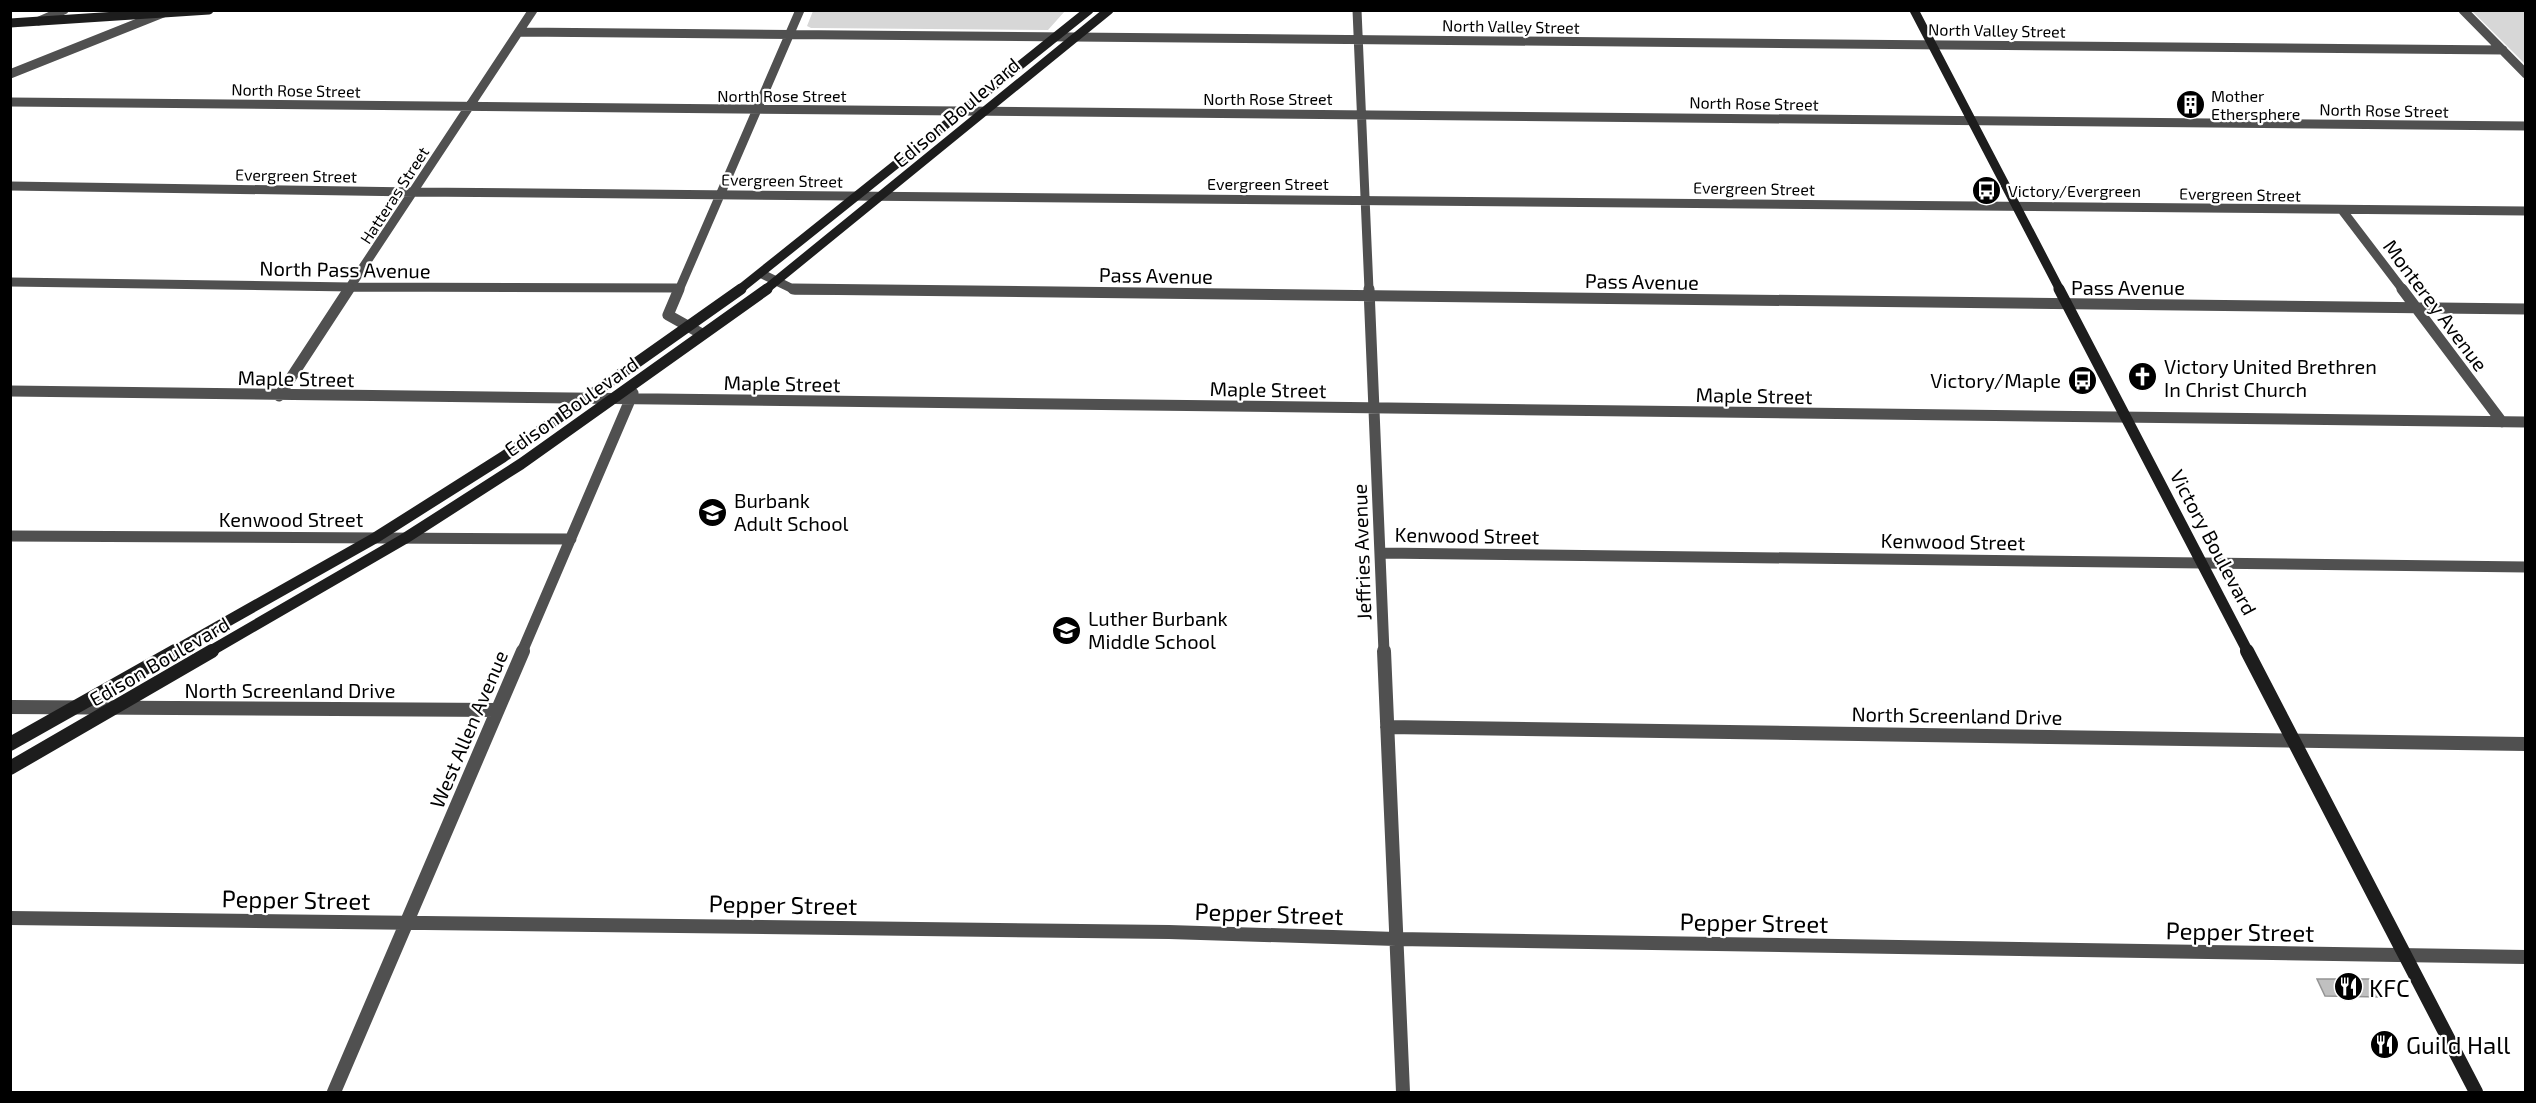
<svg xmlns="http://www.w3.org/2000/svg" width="2536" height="1103" font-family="'Exo 2',sans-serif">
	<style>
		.green { fill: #d7d7d7 }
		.building { fill: #c0c0c0; stroke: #949494; stroke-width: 1.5 }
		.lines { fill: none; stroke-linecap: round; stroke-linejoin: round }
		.street-far2 { stroke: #505050; stroke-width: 9 }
		.street-far1 { stroke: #505050; stroke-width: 11 }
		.street { stroke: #505050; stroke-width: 14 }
		.secondary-far2 { stroke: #1d1d1d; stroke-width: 9 }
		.secondary-far1 { stroke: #1d1d1d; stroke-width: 11 }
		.secondary { stroke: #1d1d1d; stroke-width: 14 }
		.labels { text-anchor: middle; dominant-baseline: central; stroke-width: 4.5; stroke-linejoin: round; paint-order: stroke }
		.far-street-label { font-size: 16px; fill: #000; stroke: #fff }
		.far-poi-label { font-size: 16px; fill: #000; stroke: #fff; text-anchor: start }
		.street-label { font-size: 20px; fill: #000; stroke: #fff }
		.poi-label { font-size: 20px; fill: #000; stroke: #fff; text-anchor: start }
		.near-street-label { font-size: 24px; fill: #000; stroke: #fff }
		.near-poi-label { font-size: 24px; fill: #000; stroke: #fff; text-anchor: start }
	</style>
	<rect width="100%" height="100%" fill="#fff"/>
	<path class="green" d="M813,11v-1l252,1 -17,19 -237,-2 -4,-2z
		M2472,11h53v53z"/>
	<path class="building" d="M2317,979h54l9,18 -55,-1z"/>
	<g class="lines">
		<path class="street-far2" d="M1357,10l12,280
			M2463,10l63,64
			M39,21l25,-11
			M520,32l1983,18
			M10,74l153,-61
			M10,102l2516,24
			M10,186l404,6 2112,19
			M2342,210l61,80
			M762,274l33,16h37
			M10,282l341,5 328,1
			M348,290l185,-280
			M679,290l121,-280"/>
		<path class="street-far1" d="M679,289l-11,26 34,19
			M793,289l1733,20
			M1369,289l15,363
			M2402,289l100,133
			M10,391l2516,31
			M279,396l70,-107
			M10,536l561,3
			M1381,553l1145,14
			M522,652l111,-259"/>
		<path class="street" d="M1384,651l19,441
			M10,707l487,3
			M1387,727l1139,17
			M10,918l1159,14 227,7 1130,18
			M334,1092l189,-441"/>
		<path class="secondary-far2" d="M1914,10l146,280
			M10,23l199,-13
			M739,290l350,-280
			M765,290l344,-280"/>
		<path class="secondary-far1" d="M2059,289l189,363
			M173,652l202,-114 128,-81 238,-168
			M209,652l195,-113 117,-75 246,-175"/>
		<path class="secondary" d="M2247,651l229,441
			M10,744l165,-93
			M10,768l202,-117"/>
	</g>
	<defs>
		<symbol id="building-disc" viewBox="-11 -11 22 22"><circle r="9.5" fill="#000" stroke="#fff"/><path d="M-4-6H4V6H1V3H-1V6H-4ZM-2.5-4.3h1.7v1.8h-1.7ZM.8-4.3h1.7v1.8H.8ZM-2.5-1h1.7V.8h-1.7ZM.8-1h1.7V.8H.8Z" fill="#fff"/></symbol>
		<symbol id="bus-disc" viewBox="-11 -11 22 22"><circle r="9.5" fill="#000" stroke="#fff"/><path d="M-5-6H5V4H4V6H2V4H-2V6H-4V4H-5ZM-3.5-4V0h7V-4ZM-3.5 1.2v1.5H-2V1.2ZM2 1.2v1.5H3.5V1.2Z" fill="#fff"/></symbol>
		<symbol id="church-disc" viewBox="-11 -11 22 22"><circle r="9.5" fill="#000" stroke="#fff"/><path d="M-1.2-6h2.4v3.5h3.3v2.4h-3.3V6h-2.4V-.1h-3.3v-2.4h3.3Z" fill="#fff"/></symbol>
		<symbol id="school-disc" viewBox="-11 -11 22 22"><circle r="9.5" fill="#000" stroke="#fff"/><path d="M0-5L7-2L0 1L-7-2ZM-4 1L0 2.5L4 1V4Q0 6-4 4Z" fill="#fff"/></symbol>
		<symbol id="restaurant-disc" viewBox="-11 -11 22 22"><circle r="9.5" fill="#000" stroke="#fff"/><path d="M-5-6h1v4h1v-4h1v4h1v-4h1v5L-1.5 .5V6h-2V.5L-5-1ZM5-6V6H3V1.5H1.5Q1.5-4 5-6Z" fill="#fff"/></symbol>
	</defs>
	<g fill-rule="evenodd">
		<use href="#building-disc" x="2174" y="88" width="33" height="33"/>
		<use href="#bus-disc" x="1970" y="174" width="33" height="33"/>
		<use href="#church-disc" x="2126" y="360" width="33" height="33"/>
		<use href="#bus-disc" x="2066" y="364" width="33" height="33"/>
		<use href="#school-disc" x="696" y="496" width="33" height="33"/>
		<use href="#school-disc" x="1050" y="614" width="33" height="33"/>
		<use href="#restaurant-disc" x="2332" y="970" width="33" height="33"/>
		<use href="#restaurant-disc" x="2368" y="1028" width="33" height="33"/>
	</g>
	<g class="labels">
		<g class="far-street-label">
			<text transform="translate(1511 26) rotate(1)">North Valley Street</text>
			<text transform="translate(1997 30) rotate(1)">North Valley Street</text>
			<text transform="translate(296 90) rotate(1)">North Rose Street</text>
			<text x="782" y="95">North Rose Street</text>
			<text x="1268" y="98">North Rose Street</text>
			<text transform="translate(1754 103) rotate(1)">North Rose Street</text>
			<text transform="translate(2384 110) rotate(1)">North Rose Street</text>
			<text transform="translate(296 175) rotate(1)">Evergreen Street</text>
			<text transform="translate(782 180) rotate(1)">Evergreen Street</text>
			<text x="1268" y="183">Evergreen Street</text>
			<text transform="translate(1754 188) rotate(1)">Evergreen Street</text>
			<text transform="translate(2240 194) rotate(1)">Evergreen Street</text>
			<text transform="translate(394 195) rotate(-57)">Hatteras Street</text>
		</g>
		<g class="far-poi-label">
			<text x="2211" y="95">Mother<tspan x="2211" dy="18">Ethersphere</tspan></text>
			<text x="2008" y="190">Victory/Evergreen</text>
		</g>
		<g class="street-label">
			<text transform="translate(956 112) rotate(-40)">Edison Boulevard</text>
			<text transform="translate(345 269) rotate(1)">North Pass Avenue</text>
			<text transform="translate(1156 275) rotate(1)">Pass Avenue</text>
			<text transform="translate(1642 281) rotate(1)">Pass Avenue</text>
			<text x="2128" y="287">Pass Avenue</text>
			<text transform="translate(2436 305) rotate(53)">Monterey Avenue</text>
			<text transform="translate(296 378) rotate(1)">Maple Street</text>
			<text transform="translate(782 383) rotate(1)">Maple Street</text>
			<text transform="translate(1268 389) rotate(1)">Maple Street</text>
			<text transform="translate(1754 395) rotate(1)">Maple Street</text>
			<text transform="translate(571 406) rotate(-35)">Edison Boulevard</text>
			<text x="291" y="519">Kenwood Street</text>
			<text transform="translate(1467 535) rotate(1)">Kenwood Street</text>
			<text transform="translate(1953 541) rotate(1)">Kenwood Street</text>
			<text transform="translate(2214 542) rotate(62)">Victory Boulevard</text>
			<text transform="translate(1361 552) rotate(-92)">Jeffries Avenue</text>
			<text transform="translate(159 661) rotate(-30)">Edison Boulevard</text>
			<text x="290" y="690">North Screenland Drive</text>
			<text transform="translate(1957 715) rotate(1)">North Screenland Drive</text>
			<text transform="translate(468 729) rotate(-67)">West Allen Avenue</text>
		</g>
		<g class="poi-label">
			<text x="2164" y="366">Victory United Brethren<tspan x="2164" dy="23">In Christ Church</tspan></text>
			<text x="2061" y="380" text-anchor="end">Victory/Maple</text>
			<text x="734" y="500">Burbank<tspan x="734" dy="23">Adult School</tspan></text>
			<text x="1088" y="618">Luther Burbank<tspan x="1088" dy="23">Middle School</tspan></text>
		</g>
		<g class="near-street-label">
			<text transform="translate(296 899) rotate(1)">Pepper Street</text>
			<text transform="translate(783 904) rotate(1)">Pepper Street</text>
			<text transform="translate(1269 913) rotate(2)">Pepper Street</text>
			<text transform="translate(1754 922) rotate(1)">Pepper Street</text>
			<text transform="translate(2240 931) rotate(1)">Pepper Street</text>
		</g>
		<g class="near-poi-label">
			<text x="2369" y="987">KFC</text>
			<text x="2406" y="1044">Guild Hall</text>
		</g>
	</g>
	<rect width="2536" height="1103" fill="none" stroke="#000000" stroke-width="24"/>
</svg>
